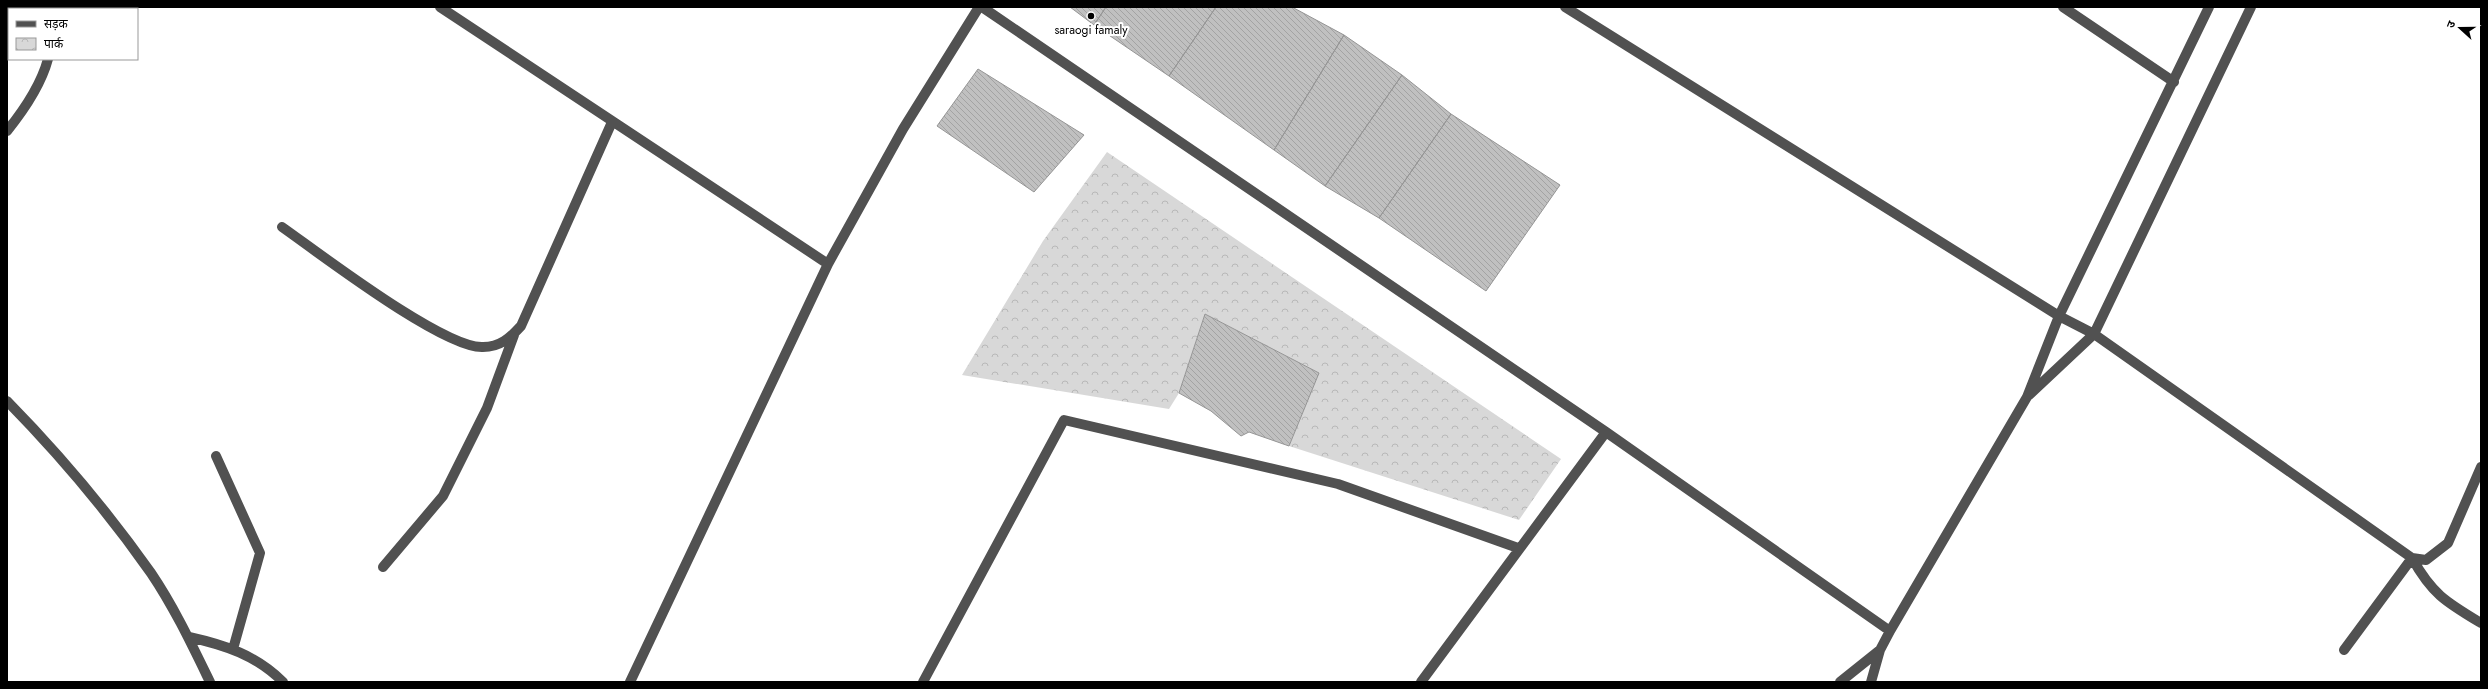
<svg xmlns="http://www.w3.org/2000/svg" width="2488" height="689" font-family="Jost,'Noto Sans Devanagari',sans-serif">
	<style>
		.park { fill: url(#park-crowns) }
		.building { fill: url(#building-back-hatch); stroke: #959595 }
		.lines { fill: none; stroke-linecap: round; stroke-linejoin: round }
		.minor { stroke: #515151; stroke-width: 10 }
		.poi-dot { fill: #000; stroke: #fff; stroke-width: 1.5 }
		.labels { text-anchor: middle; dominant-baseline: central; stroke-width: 4; stroke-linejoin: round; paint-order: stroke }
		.poi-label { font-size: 12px; fill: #000; stroke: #fff }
	</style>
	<defs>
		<pattern id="park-crowns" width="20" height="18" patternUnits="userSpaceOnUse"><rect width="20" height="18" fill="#d8d8d8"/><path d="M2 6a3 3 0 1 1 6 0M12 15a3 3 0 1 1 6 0" fill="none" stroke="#b8b8b8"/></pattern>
		<pattern id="building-back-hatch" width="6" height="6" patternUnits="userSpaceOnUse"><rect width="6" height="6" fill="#c0c0c0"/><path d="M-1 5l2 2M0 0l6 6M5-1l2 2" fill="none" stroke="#a3a3a3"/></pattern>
	</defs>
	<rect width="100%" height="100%" fill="#fff"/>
	<path class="park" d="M1107,152l454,307 -42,61 -230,-74 29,-73 -113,-59 -26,79 -10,16 -207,-34 81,-134z"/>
	<path class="building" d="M1070,7h36l-12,18z
		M1106,7h110l-47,69 -75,-51z
		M1216,7h76l52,28 -70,115 -105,-74z
		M1344,35l58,40 -77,111 -51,-36z
		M978,69l106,66 -50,57 -97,-66z
		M1402,75l49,39 -72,104 -54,-32z
		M1451,114l109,71 -74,106 -107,-73z
		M1205,314l114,59 -30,73 -40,-14 -8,4 -30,-25 -32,-18z"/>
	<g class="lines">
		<path class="minor" d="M55,7v2
			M440,7l388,257
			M982,7l624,425 284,199
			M1565,7l494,309 35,18 318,224c20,36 34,44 69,65
			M2063,7l111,75
			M87,9l2,-2
			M7,25h2
			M7,131c17,-21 34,-46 41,-72
			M282,227c37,26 162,122 201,120 17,0 27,-9 38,-21l91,-204
			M2029,395l65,-61 157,-327
			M7,401c52,53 101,111 144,172 23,34 41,72 59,109
			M216,456l44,97 -27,96
			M2412,558l14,2 22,-17 33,-76
			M383,567l60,-71 44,-88 27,-73
			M189,637c36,8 67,18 94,45
			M2344,650l68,-92
			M630,682l198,-418 75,-135 76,-122
			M923,682l141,-262 274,64 180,64
			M1421,682l185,-250
			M1840,682l40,-32
			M1871,682l9,-32 10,-19 137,-234 32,-81 150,-309"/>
	</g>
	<circle class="poi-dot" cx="1091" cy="16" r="4"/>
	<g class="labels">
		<g class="poi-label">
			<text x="1091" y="30">saraogi famaly</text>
		</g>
	</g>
	<rect width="2488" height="689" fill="none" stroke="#000000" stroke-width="16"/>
	<rect x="8" y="8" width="130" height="52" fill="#ffffff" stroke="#999999"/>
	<rect x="16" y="21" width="20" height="6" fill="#515151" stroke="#999999"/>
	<text x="44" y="28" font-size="12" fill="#000000">सड़क</text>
	<rect x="16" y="38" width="20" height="12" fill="url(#park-crowns)" stroke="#999999"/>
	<text x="44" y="48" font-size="12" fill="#000000">पार्क</text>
	<g transform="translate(2460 28) rotate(291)" stroke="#ffffff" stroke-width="3" paint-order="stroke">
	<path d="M0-3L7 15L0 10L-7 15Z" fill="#000000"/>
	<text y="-6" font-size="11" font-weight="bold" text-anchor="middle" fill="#000000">उ</text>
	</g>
</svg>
